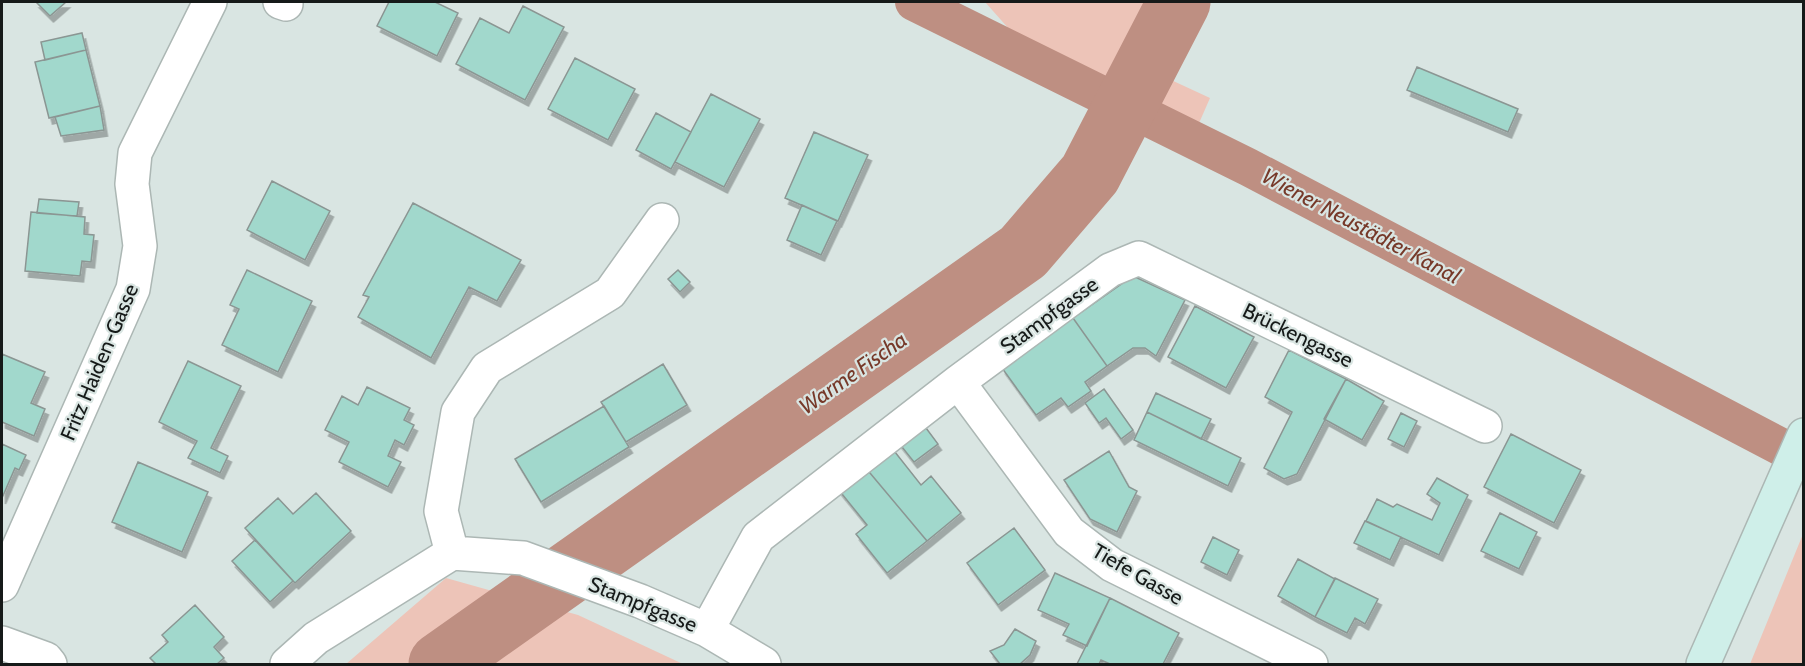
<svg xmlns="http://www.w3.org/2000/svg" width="1805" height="666" font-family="Cabin,sans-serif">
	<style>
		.green { fill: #edc4b8 }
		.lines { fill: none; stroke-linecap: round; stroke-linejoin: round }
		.canal { stroke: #be8f82; stroke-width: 38 }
		.river { stroke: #be8f82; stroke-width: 63 }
		.building { fill: #a1d8cc; stroke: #8b9693; stroke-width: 1.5; filter: url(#shadow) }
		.minor-casing { stroke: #acb7b4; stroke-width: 36 }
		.secondary-casing { stroke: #acb7b4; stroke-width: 36 }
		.minor { stroke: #fff; stroke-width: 33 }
		.secondary { stroke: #cfefe9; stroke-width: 33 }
		.labels { text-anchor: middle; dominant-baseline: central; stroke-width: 4.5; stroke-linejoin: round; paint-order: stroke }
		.street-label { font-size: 21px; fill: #161a19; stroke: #d9e5e2 }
		.water-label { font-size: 22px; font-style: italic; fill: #763929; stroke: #d9e5e2 }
	</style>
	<defs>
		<filter id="shadow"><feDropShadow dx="3.5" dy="6" stdDeviation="0" flood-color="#0004"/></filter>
	</defs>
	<rect width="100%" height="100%" fill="#d9e5e2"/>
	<path class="green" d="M985,2h180l-37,58 82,38 -14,32 -179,-92z
		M1803,534v130h-53z
		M446,578l132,37 105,49h-337z"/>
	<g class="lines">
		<path class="canal" d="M914,2l334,165 556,292"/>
		<path class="river" d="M440,664l583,-412 67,-78 89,-172"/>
	</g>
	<path class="building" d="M36,2h30l-16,14z
		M389,2h46l23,11 -21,43 -60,-30z
		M523,6l41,21 -39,73 -69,-36 24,-46 29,15z
		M82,33l4,17 -41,10 -4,-18z
		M86,50l14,56 -51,12 -14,-56z
		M575,58l60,31 -27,51 -60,-31z
		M1417,67l101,42 -10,23 -101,-42z
		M711,94l49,25 -36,68 -49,-25z
		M100,106l4,24 -43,6 -6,-19z
		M656,113l35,19 -20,37 -35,-19z
		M814,132l54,23 -30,66 -53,-23z
		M272,181l58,30 -25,49 -58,-30z
		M39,199l40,3 -2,14 -40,-3z
		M413,203l108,57 -24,41 -28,-14 -38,71 -73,-41 11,-20 -6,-2z
		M802,205l35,16 -16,34 -34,-15z
		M31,212l54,5 -1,17 10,1 -3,27 -9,-1 -2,15 -55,-5z
		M247,270l65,31 -34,71 -56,-27 17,-36 -9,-4z
		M678,270l12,12 -10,10 -12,-13z
		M1133,276l52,24 -29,56 -11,-8h-12l-26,18 -34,-48z
		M1195,306l59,31 -28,51 -58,-31z
		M1073,318l34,48 -22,16 6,9 -23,16 -7,-9 -25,17 -34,-47z
		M1289,350l57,29 -49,95 -13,5 -20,-11 28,-56 -27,-15z
		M2,354l43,18 -14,31 14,6 -11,27 -32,-14z
		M188,361l53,25 -30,62 17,8 -8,17 -32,-15 9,-17 -38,-19z
		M663,364l24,41 -61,37 -25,-40z
		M1346,379l38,22 -22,39 -38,-21z
		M367,387l43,21 -6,12 10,5 -10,20 -9,-5 -7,16 13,6 -13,25 -49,-25 10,-20 -24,-12 17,-34 16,9z
		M1104,389l29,41 -12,9 -15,-21 -7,5 -14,-20z
		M1156,393l55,26 -10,20 -54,-27z
		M604,406l25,41 -88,55 -26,-43z
		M1147,412l94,46 -13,28 -94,-46z
		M1401,413l16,8 -13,26 -16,-8z
		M923,424l15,20 -24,18 -16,-20z
		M1511,434l70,36 -27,53 -70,-36z
		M2,444l24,11 -7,15 -4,-2 -13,30z
		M891,447l30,38 10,-9 30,37 -34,28 -62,-74z
		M1109,451l20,36 8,4 -20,41 -27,-13 -26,-39z
		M138,462l70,30 -26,60 -70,-30z
		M865,467l62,74 -40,32 -31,-39 11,-9 -29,-36z
		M1437,478l31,17 -29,60 -73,-34 11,-22 16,8 4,-3 35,16 8,-17 -13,-9z
		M316,493l35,38 -56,52 -50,-55 33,-30 15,16z
		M1500,513l37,19 -18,37 -38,-18z
		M1365,521l36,16 -11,23 -36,-17z
		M1014,528l31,42 -47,35 -31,-42z
		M1213,537l26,13 -12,25 -26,-13z
		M255,540l38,41 -23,21 -38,-41z
		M1298,559l37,20 -20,38 -37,-21z
		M1055,573l55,25 -23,48 -24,-11 6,-11 -31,-14z
		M1335,578l43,21 -13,25 -10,-6 -8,15 -32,-16z
		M1110,598l69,35 -16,31h-53l-9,-4 -2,4h-22z
		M195,605l29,32 -10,10 10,11 -7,6h-61l-6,-6 18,-16 -6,-7z
		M1015,629l21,12 -6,14 -10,9h-20l-10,-13 14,-6z"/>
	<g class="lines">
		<defs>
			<path id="minor" d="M280,2l6,2
				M958,382l111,150 43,33 199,99
				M452,553l-11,-42 17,-99 29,-44 123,-75 52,-73
				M2,585l131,-296 7,-43 -8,-62 3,-31 75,-151
				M707,630l57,34
				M2,643l44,16 4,5
				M287,664l29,-26 136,-85 71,5 117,43 67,29 51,-93 200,-155 152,-112 29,-12 346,168"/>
			<path id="secondary" d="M1703,664l101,-229"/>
		</defs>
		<use href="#minor" class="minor-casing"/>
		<use href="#secondary" class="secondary-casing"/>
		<use href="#minor" class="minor"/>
		<use href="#secondary" class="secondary"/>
	</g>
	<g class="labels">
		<g class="street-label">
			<text transform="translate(1049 315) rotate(-36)">Stampfgasse</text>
			<text transform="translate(1298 335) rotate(26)">Brückengasse</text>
			<text transform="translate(99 362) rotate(-67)">Fritz Haiden-Gasse</text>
			<text transform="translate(1138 574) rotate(30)">Tiefe Gasse</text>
			<text transform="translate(643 604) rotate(22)">Stampfgasse</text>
		</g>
		<g class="water-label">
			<text transform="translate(1361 226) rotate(28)">Wiener Neustädter Kanal</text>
			<text transform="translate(853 373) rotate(-35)">Warme Fischa</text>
		</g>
	</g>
	<rect width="1805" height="666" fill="none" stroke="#161a19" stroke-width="6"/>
</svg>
